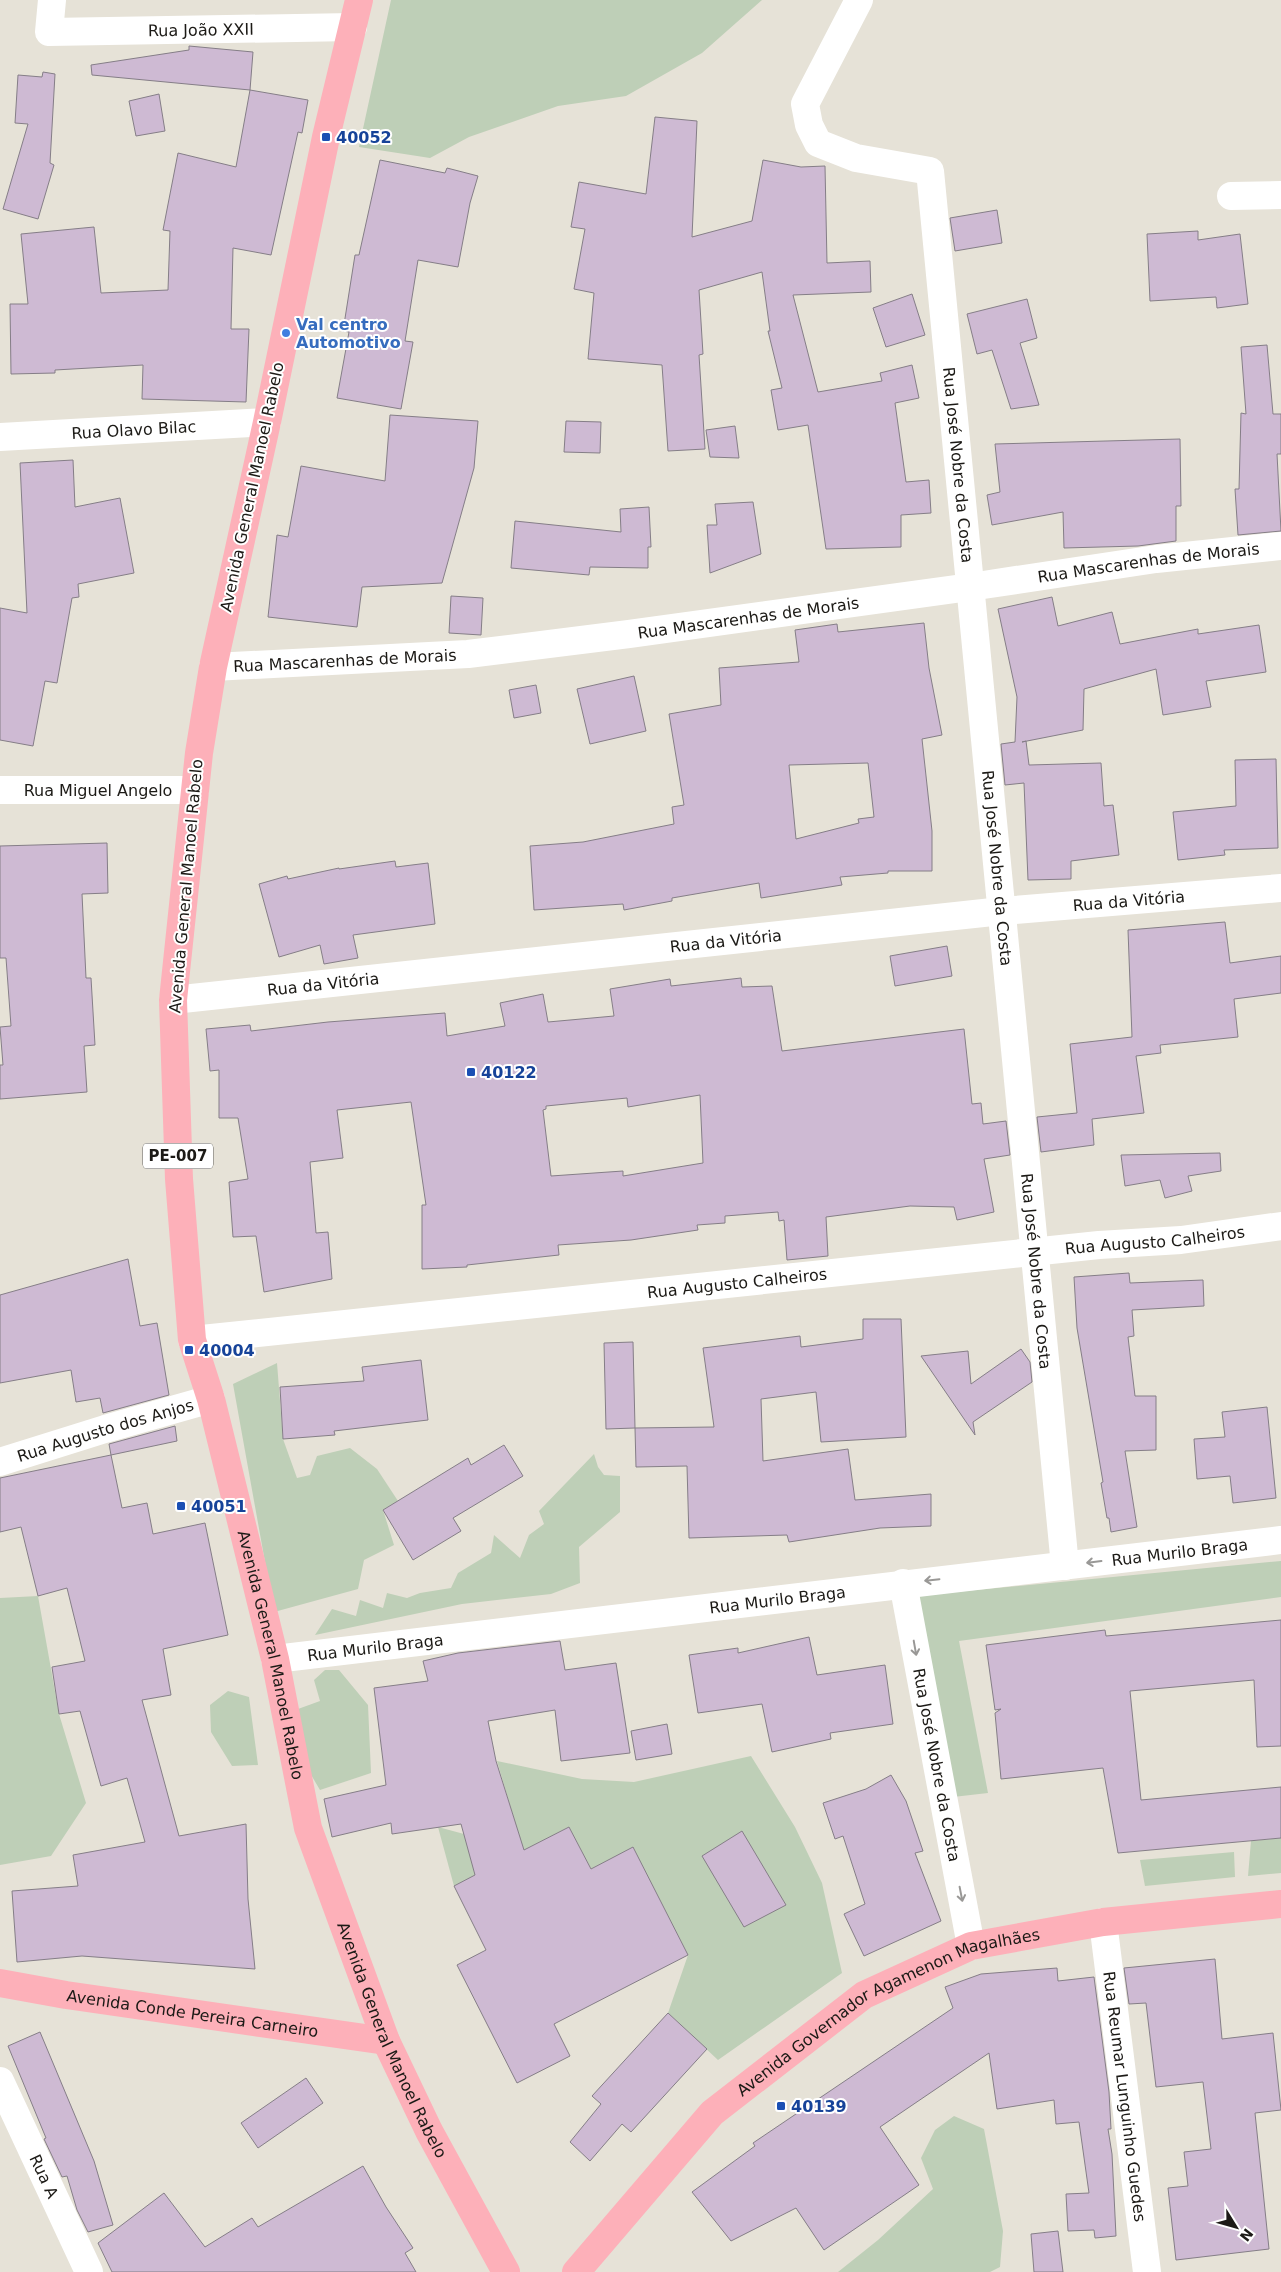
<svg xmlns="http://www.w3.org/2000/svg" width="1281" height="2272" font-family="'DejaVu Sans',sans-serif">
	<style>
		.green { fill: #becfb7 }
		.building { fill: #cebad3; stroke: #857e87; fill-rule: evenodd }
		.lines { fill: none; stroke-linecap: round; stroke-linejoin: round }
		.minor { stroke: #fff; stroke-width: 28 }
		.major { stroke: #fdb0b9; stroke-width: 28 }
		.oneway { stroke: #999896 }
		.transit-dot { fill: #1a4fb4; stroke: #fff; stroke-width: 2 }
		.shop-dot { fill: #3f7fe0; stroke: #fff; stroke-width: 2 }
		.labels { text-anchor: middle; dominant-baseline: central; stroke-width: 4; stroke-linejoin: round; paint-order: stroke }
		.shield { fill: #fff; stroke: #605f5c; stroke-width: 1 }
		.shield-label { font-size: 15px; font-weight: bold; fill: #1c1a16 }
		.street-label { font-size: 16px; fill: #1c1a16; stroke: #fff }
		.transit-label { font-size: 16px; font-weight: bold; fill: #164399; stroke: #fff; text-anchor: start }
		.shop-label { font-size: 16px; font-weight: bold; fill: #366cbe; stroke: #fff; text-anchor: start }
	</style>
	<rect width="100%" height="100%" fill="#e6e2d7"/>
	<path class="green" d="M391,0h371l-60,53 -76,43 -68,10 -89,31 -39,21 -71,-11z
		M277,1363l6,76 14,39 13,-3 7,-19 33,-8 27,21 21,32 -15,9 11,35 -30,15 -6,29 -84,23 -41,-228z
		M594,1454l4,13 6,8 16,1v36l-41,35 1,36 -29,11 -89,10 -147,31 17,-26 24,7 4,-16 23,8 4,-15 20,5 13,-5 31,-5 7,-15 33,-20 3,-18 26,23 9,-23 15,-11 -5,-13z
		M1281,1561v36l-322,44 29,152 -35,4 -41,-201z
		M38,1596l21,118 27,89 -35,53 -51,9v-267z
		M325,1670h14l29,35 3,68 -51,17 -10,-17 -12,-64 22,-8 -6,-21z
		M228,1691l21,6 9,68 -26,1 -21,-34 -1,-27z
		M751,1756l44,71 27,56 20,90 -124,87 -50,-47 20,-58 -55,-107 -42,21 -22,-42 -115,59 -16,-59 26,7 50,-15 -17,-58 85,18 52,3z
		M1281,1838v35l-33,3 3,-35z
		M1234,1852l1,25 -90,9 -5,-26z
		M954,2116l30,13 19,102 -3,36 -10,5h-152l40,-32 55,-51 -12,-31 14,-28z"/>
	<path class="building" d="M189,46l64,6 -3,38 -158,-15 -1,-10 98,-15z
		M43,72l12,2 -5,89 4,2 -16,54 -35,-10 25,-85 -13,-1 3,-48 24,2z
		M250,90l58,10 -6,33 -4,-1 -27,123 -38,-7 -2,81h18l-3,73 -104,-3 1,-34 -88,5v3l-44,1 -1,-70h18l-7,-70 73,-7 7,66 67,-3 2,-59 -7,-1 15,-77 58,14z
		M159,94l6,37 -29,5 -7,-35z
		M655,117l42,4 -5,116 60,-16 11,-61 38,7 24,-1 2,97 43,-2 1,31 -78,3 25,97 64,-11 -2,-8 32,-8 7,33 -24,5 11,79 23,-2 2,33 -30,2v32l-75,2 -18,-124 -30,5 -7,-40 11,-2 -14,-57h2l-8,-59 -63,18 4,64 -4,1 6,94 -37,2 -6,-86 -74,-6 6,-66 -20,-4 11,-60 -14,-2 8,-45 67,12z
		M380,160l65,13 2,-5 31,8 -8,27 -12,64 -40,-7 -13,81 8,1 -12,67 -64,-11 12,-66 -6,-1 12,-76h4z
		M997,210l5,33 -47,8 -5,-33z
		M1198,231v9l42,-6 8,70 -31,4 -1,-11 -66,4 -3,-67z
		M912,294l13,41 -39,12 -13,-39z
		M1027,299l10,39 -17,5 19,62 -28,4 -19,-59 -15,4 -10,-40z
		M1267,345l6,69h8v40h-4l4,77 -43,4 -3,-46h4l2,-76 5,1 -5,-67z
		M390,415l88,6 -4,47 -32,115 -80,4 -5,40 -89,-10 9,-82 11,2 13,-71 84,15z
		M566,421l35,1 -1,31 -36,-1z
		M735,426l4,32 -29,-1 -4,-27z
		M1180,439l1,67h-5v35l-38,5 -74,2 -1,-36 -71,13 -5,-30 13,-3 -5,-48z
		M73,460l2,47 45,-9 14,75 -56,11 1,13 -7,1 -15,85 -12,-2 -12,65 -33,-6v-132l27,5 -7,-150z
		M753,502l8,52 -51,19 -3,-48h10l-2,-21z
		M649,507l2,40h-3v21l-58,-1 -1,8 -78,-7 4,-47 106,11 -1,-23z
		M451,596l32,2 -2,37 -32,-2z
		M1052,597l6,29 54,-14 8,32 78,-15v5l61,-9 7,47 -60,9 5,26 -48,8 -7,-46 -72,20 -1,41 -61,12 4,-1 3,24 72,-2 3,43 9,-1 6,50 -48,6v18l-43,1 -4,-97 -19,2 -4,-41 14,-2 2,-45 -19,-88z
		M924,623l5,45 13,67 -20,4 10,92v40h-44v2l-48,4 2,8 -81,13 -2,-15 -87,15v3l-48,9 -1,-6 -89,6 -4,-64 53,-4 91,-18 -2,-17 12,-2 -15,-91 52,-9 -2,-37 80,-6 -4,-32 42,-6 1,8zM868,763l6,54 -16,2 1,4 -63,16 -7,-74z
		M634,676l12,55 -56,13 -13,-55z
		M536,685l5,28 -27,5 -5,-28z
		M1276,759l2,89 -54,2 1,5 -47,5 -5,-48 63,-6 -1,-46z
		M107,843l1,50 -26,1 4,84h5l4,67 -11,1 3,46 -87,7v-34h3l-3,-38 11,-1 -5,-68h-6v-112z
		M395,861l1,6 32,-4 7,61 -82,11 5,23 -34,6 -4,-19 -41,12 -20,-73 28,-8 1,3 51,-11v1z
		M1225,922l5,41 51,-7v37l-47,6 4,38 -78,8 1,8 -25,3 8,57 -52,6 2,26 -53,7 -4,-35 40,-4 -7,-69 62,-7 -4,-107z
		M947,946l5,30 -57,10 -5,-30z
		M741,978l1,9 30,-1 10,65 182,-22 8,75 9,-1 2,21 23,-3 4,34 -26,4 10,53 -37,8 -3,-13 -44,-1 -84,11 2,39 -41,4 -3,-40 -5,1 -1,-9 -53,4v7l-28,2 1,5 -67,10 -73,5 1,10 -92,10v2l-45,2v-64h4l-15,-103 -74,8 6,48 -33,4 6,71 12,-1 4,47 -68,13 -8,-56 -23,1 -4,-55 19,-3 -10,-61h-19v-48l-9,1 -4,-42 44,-4 1,6 77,-9 117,-9 2,23 58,-10 -5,-23 43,-9 5,28 66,-6 -4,-27 60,-10 1,7zM700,1095l3,68 -80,13v-5l-72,5 -8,-66 3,-1v-3l81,-8 1,9z
		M1220,1153l1,18 -33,5 4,15 -27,7 -5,-18 -35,6 -4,-31z
		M128,1259l12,67 17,-3 12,72 -66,18 -3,-15 -24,4 -5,-32 -71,13v-88z
		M1129,1273l1,10 73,-3 1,26 -72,4 2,26 -6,1 7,59h21v54l-31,1 12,76 -26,5 -2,-14h-2l-6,-35 2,-1 -26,-154 -3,-51z
		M863,1319h38l5,118 -85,5 -5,-50 -55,7 2,62 85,-12 7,51 76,-6v32l-51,2 -91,14 -2,-7 -98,3 -2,-72 -51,1 -1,-39 79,-1 -11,-79 97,-12 1,11 62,-8z
		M633,1342l2,86 -29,1 -2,-86z
		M1021,1349l9,13 2,20 -59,40 2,13 -54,-79 47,-5 3,33z
		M421,1360l7,60 -94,11 1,4 -52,4 -3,-52 84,-6 -2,-14z
		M1267,1407l9,91 -43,5 -3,-27 -33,3 -3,-40 31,-2 -3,-25z
		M175,1426l2,15 -66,14 -2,-11z
		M504,1445l19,31 -70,42 8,13 -48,29 -30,-50 85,-52 3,7z
		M111,1455l11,53 25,-5 6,31 52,-11 23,112 -65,14 8,46 -29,5 37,136 67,-12 2,75 7,70 -173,-13 -65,6 -5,-71 66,-5 -5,-31 72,-13 -18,-64 -26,8 -21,-75 -21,3 -7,-47 33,-6 -18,-73 -29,8 -17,-69 -21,5v-54z
		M1281,1620v126l-24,1 -3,-67 -124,11 11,109 140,-13v51l-163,15 -15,-85 -102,11 -6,-66 6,-4 -6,1 -9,-65 119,-15 1,6z
		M809,1637l8,38 68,-10 8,59 -63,9 1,6 -59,13 -10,-48 -64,9 -9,-58 49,-7v5z
		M560,1641l5,29 51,-7 14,90 -69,8 -6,-51 -67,11 8,40 28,89 45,-23 22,42 42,-22 55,108 -134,69 16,32 -53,27 -60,-118 29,-15 -32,-64 21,-11 -14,-51 -69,10 -1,-11 -59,14 -8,-38 62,-14 -12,-97 54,-7 -5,-20 35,-8z
		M667,1724l5,30 -36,6 -5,-29z
		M891,1775l15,26 17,50 -8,2 26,68 -77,35 -20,-42 21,-10 -22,-68 -8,3 -12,-36 43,-14z
		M742,1831l44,74 -42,22 -42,-71z
		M1215,1959l7,80 51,-6 8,77 -26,3 14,136 -93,11 -8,-72 20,-2 -4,-34 27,-3 -8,-67 -47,5 -10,-84 -17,1 -5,-36z
		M1057,1968l1,13 36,-4 15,115 2,37h-3l4,25 4,82 -21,2 -1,-8 -26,1 -2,-37 23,-1 -10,-71 -23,2 -2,-24 -57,9 -8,-56 -109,74 39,58 -95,65 -28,-42 -65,33 -39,-49 63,-46 -2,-3 200,-135 -8,-21 36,-13z
		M668,2013l39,36 -76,83 -9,-8 -32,37 -20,-19 31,-38 -9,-8z
		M40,2032l54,129 19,64 -25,7 -11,-22 -10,-34 -5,1 -18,-38 2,-1 -38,-92z
		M306,2078l17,25 -65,45 -17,-25z
		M363,2166l23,41 27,41 -8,5 11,19h-304l-14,-29 66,-50 41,54 47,-29 6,9z
		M1058,2231l5,41h-29l-3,-38z"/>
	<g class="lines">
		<g class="minor">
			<path id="s1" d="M52,0l-3,32 304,-5"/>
			<path id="s2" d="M859,0l-54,104 4,21 9,18 38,15 74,13 135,1395"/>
			<path d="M1231,196l50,-1"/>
			<path id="s3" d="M0,437l267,-15"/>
			<path id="s4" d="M213,667l255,-13 161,-20 341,-47 186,-28 125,-13"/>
			<path id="s5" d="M0,790h195"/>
			<path id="s6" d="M173,1000l829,-89 279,-23"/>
			<path id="s7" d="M192,1340l907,-95 82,-5 100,-14"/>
			<path id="s8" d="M0,1462l105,-33 106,-30"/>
			<path id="s9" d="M903,1583l68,363"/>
			<path id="s10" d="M275,1659l1006,-119"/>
			<path id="s11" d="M1103,1922l44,350"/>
			<path id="s12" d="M0,2081l89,191"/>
		</g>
		<g class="major">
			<path id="s13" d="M359,0l-33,137 -59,285 -54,245 -14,86 -26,247 6,179 13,161 19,59 64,260 33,169 78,213 43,90 77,141"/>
			<path id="s14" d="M0,1983l66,12 320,46"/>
			<path id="s15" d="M576,2272l136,-159 152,-118 107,-49 132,-24 178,-18"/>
		</g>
	</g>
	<defs><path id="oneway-shaft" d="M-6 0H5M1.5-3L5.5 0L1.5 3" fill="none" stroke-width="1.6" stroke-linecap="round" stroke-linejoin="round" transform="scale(1.25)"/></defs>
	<g class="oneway">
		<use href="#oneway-shaft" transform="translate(1094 1562) rotate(173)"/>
		<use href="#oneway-shaft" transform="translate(932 1580) rotate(174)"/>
		<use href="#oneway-shaft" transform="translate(915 1648) rotate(80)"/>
		<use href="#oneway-shaft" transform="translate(961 1894) rotate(79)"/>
	</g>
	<g class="transit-dot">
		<rect x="321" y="132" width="10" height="10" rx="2.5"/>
		<rect x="466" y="1067" width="10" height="10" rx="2.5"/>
		<rect x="184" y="1345" width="10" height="10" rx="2.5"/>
		<rect x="176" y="1501" width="10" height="10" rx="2.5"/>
		<rect x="776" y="2101" width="10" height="10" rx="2.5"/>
	</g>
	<circle class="shop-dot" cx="286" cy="333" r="5"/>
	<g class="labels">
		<rect class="shield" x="143" y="1143.5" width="70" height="25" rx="4"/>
		<g class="shield-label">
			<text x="178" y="1156">PE-007</text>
		</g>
		<g class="street-label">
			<text stroke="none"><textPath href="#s1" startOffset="184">Rua João XXII</textPath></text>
			<text stroke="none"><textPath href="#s3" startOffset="134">Rua Olavo Bilac</textPath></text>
			<text stroke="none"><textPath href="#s2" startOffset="570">Rua José Nobre da Costa</textPath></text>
			<text transform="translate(252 487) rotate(-78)">Avenida General Manoel Rabelo</text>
			<text stroke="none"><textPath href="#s4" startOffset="942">Rua Mascarenhas de Morais</textPath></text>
			<text stroke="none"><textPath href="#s4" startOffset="538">Rua Mascarenhas de Morais</textPath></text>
			<text stroke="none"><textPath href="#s4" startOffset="132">Rua Mascarenhas de Morais</textPath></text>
			<text stroke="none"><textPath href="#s5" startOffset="98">Rua Miguel Angelo</textPath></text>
			<text stroke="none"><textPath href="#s2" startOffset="975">Rua José Nobre da Costa</textPath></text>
			<text transform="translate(186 886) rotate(-85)">Avenida General Manoel Rabelo</text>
			<text stroke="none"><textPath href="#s6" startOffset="961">Rua da Vitória</textPath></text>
			<text stroke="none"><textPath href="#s6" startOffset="556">Rua da Vitória</textPath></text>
			<text stroke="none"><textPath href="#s6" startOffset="151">Rua da Vitória</textPath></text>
			<text stroke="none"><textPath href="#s7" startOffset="968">Rua Augusto Calheiros</textPath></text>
			<text stroke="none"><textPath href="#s2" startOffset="1380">Rua José Nobre da Costa</textPath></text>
			<text stroke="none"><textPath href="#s7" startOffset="548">Rua Augusto Calheiros</textPath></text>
			<text stroke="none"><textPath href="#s8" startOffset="110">Rua Augusto dos Anjos</textPath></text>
			<text stroke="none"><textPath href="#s10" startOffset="911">Rua Murilo Braga</textPath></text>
			<text stroke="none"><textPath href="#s10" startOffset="506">Rua Murilo Braga</textPath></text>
			<text stroke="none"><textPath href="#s10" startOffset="101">Rua Murilo Braga</textPath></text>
			<text stroke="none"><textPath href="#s13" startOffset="1684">Avenida General Manoel Rabelo</textPath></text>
			<text stroke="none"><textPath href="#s9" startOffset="185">Rua José Nobre da Costa</textPath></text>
			<text stroke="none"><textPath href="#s14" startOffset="195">Avenida Conde Pereira Carneiro</textPath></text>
			<text stroke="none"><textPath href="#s15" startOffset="416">Avenida Governador Agamenon Magalhães</textPath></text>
			<text stroke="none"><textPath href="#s13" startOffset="2089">Avenida General Manoel Rabelo</textPath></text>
			<text stroke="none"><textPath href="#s11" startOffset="176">Rua Reumar Lunguinho Guedes</textPath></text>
			<text stroke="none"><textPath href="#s12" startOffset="105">Rua A</textPath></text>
		</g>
		<g class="transit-label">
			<text x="336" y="137">40052</text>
			<text x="481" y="1072">40122</text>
			<text x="199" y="1350">40004</text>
			<text x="191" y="1506">40051</text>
			<text x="791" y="2106">40139</text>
		</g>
		<g class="shop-label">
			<text x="296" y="324">Val centro<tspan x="296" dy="18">Automotivo</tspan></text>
		</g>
	</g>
	<g transform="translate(1236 2227) rotate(127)" stroke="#ffffff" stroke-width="4" paint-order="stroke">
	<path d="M0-4L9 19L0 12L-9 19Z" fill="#1c1a16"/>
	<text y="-8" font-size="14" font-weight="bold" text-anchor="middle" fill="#1c1a16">N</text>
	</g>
</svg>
